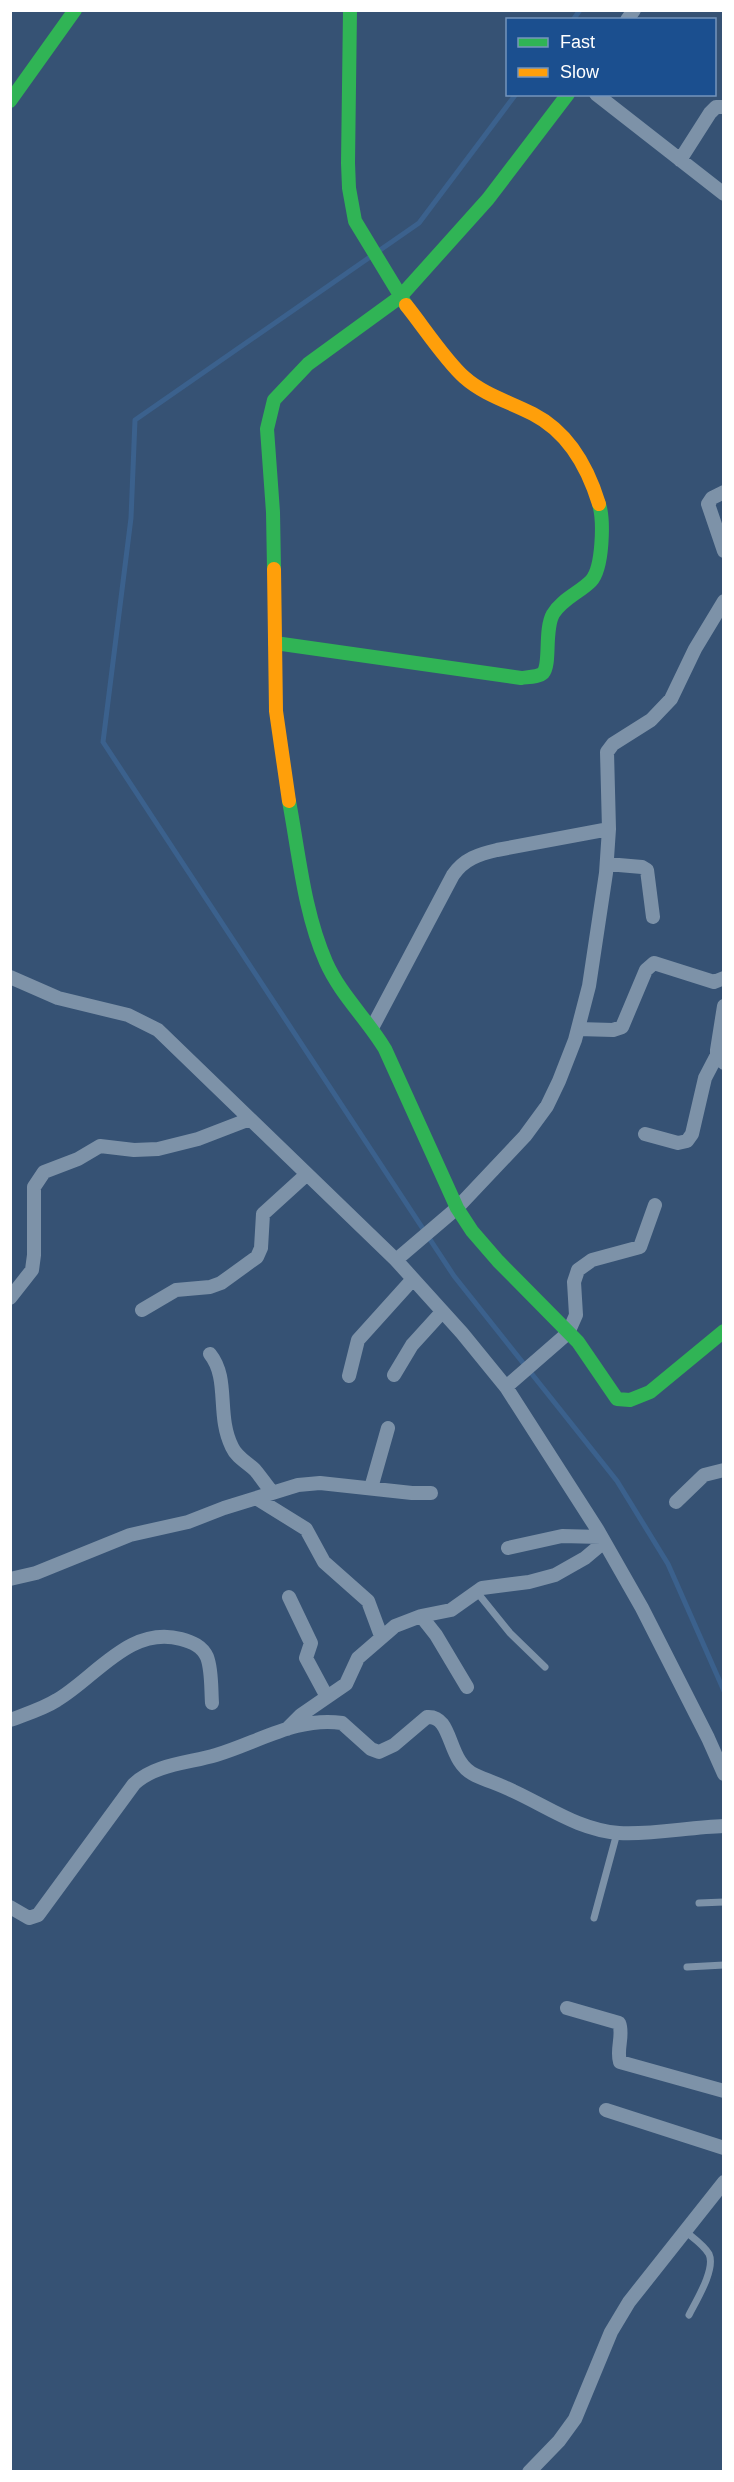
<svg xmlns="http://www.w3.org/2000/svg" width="734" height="2482" font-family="Helvetica,sans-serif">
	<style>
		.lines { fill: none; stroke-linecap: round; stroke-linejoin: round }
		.stream { stroke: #3b618d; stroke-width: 5 }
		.lane { stroke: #7d92a8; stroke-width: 7 }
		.street { stroke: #7d92a8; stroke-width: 14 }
		.fast { stroke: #30b455; stroke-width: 14 }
		.slow { stroke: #ff9f0a; stroke-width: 14 }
	</style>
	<rect width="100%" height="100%" fill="#365274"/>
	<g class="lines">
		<path class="stream" d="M573,20l7,-10
			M516,94l-97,129 -284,197 -4,98 -28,224 351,534 163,205 51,83 56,127"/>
		<path class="lane" d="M476,1591l34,42 35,34
			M699,1903l25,-1
			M594,1918l23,-85
			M687,1967l37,-2
			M685,2231c7,6 19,14 24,23 7,15 -13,47 -20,61"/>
		<path class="street" d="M627,20l7,-10
			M596,94l128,100
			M680,160l30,-47 6,-6h8
			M724,492l-12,6 -4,6 16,47
			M607,864l35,3 5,3 6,47
			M10,977l48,21 70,17 30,15 238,230 66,73 44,54 91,142 45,79 66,130 16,36
			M724,1006l-7,44v5l7,8
			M372,1028l81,-153c11,-16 26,-21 44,-25l112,-21
			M578,1029l35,1 9,-3 24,-57 8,-7 60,19 10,-4
			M645,1134l33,9 9,-2 5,-7 13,-56 12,-23
			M396,1260l61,-52 68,-72 22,-30 12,-25 16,-41 14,-54 17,-113 3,-44 -2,-77 6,-8 38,-24 20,-21 24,-50 29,-48
			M10,1298l22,-28 2,-15v-68l10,-15 34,-13 22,-13 34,4 24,-1 40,-10 52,-20
			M142,1310l34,-20 34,-3 11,-4 36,-26 4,-9 2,-34 44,-40
			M210,1354c20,25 6,61 22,93 5,11 15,15 23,23 6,7 11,15 17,22
			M394,1375l18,-30 30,-33
			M349,1376l9,-36 55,-61
			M506,1387l62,-54 8,-18 -2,-33 4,-12 14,-10 48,-13 15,-42
			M371,1488l17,-60
			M256,1498l50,31 18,33 44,39 13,35
			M676,1502l28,-27 20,-5
			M508,1548l54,-12 39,1
			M10,1579l26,-6 94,-38 58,-13 36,-14 74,-23 22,-2 92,10h19
			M289,1597l22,46 -5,15 21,39
			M421,1616l15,19 31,52
			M10,1720c16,-6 33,-11 47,-20 39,-23 73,-75 124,-61 11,3 21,7 26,18 5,13 4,32 5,46
			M287,1729l14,-14 45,-31 12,-26 37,-32 26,-10 30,-6 31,-22 47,-6 26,-7 30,-17 19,-16
			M10,1907l19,11 9,-3 96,-131c21,-20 55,-21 82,-29 41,-12 82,-39 126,-32l29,26 8,3 15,-7 33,-28c27,-2 19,45 48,58 13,6 26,10 38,16 35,16 66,39 106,42 34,2 70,-6 105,-7
			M567,2008l52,15c5,12 -3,26 1,39l104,29
			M606,2110l118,38
			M529,2472l30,-31 16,-22 36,-87 18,-30 95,-120"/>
		<path class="fast" d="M350,10l-2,153 1,25 6,33 51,84
			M10,101l65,-91
			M274,569l-1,-57 -6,-83 7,-29 34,-36 92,-67 88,-98 80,-105
			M275,643l246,35c6,-1 18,-1 22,-5 8,-9 1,-43 10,-59 9,-15 26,-21 38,-33 12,-13 13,-61 8,-77
			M289,801c10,53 15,111 37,161 14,32 41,57 59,87l72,159 15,23 26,30 80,81 39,57 13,1 20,-8 74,-61"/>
		<path class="slow" d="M406,305c17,21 39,55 58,72 20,18 46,25 69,37 35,18 55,54 66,90
			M274,569l2,142 13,90"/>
	</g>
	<rect width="734" height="2482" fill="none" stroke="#ffffff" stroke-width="24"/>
	<rect x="506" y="18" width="210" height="78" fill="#1b4f8f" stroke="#7695bc" stroke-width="1.5"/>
	<rect x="518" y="38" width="30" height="9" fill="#30b455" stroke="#7695bc" stroke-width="1.5"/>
	<text x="560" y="48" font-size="18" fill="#ffffff">Fast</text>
	<rect x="518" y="68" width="30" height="9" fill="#ff9f0a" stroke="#7695bc" stroke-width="1.5"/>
	<text x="560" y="78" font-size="18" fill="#ffffff">Slow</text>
</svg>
